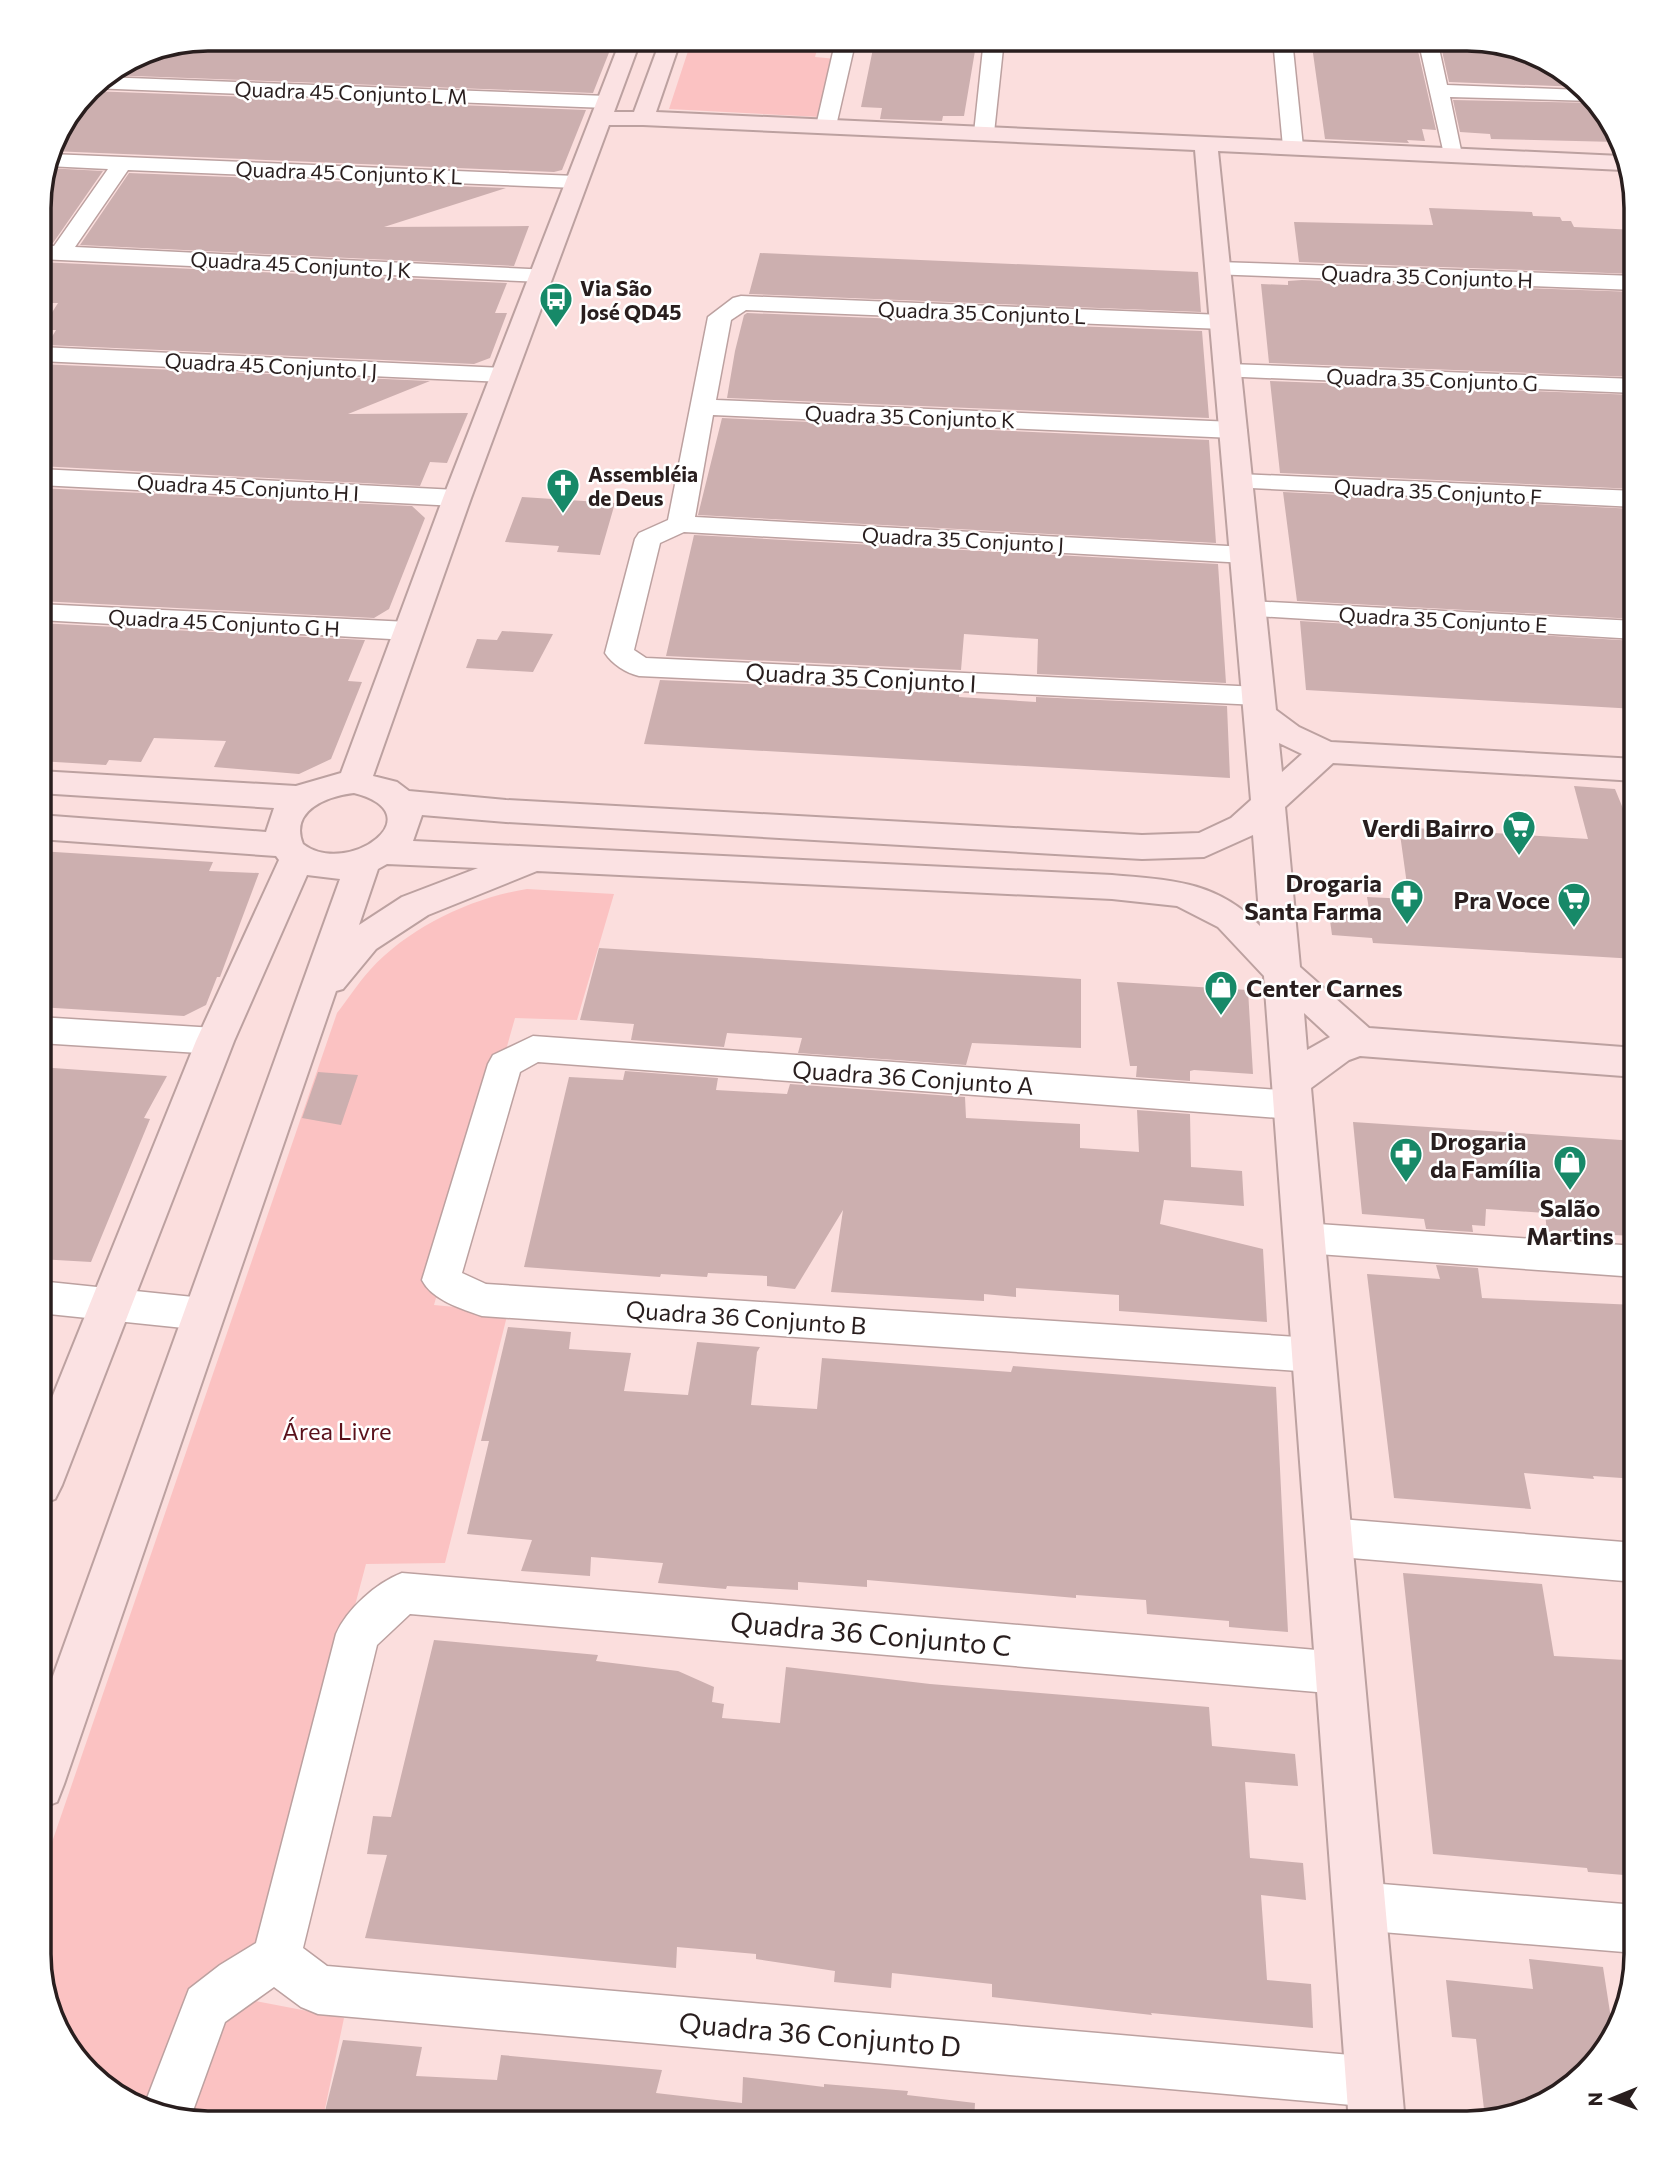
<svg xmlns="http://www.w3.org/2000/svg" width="1675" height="2162" font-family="Commissioner,sans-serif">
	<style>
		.green { fill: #fbc2c2 }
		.building { fill: #ccafaf }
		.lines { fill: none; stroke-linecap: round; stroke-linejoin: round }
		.street-casing { stroke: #bca1a0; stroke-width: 3 }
		.secondary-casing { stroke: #bca1a0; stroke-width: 4 }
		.street { fill: #fff; fill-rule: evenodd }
		.secondary { fill: #fbe2e3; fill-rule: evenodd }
		.labels { text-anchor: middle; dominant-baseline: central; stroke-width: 5; stroke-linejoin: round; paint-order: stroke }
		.far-street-label { font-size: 21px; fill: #291e1e; stroke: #fff }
		.far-poi-label { font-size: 21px; font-weight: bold; fill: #291e1e; stroke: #fff; text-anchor: start }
		.street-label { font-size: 24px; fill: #291e1e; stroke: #fff }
		.poi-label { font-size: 24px; font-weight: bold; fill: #291e1e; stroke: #fff; text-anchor: end }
		.park-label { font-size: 24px; fill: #5a111b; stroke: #fff }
		.near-street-label { font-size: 28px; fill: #291e1e; stroke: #fff }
		.rim { fill: none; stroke: #291e1e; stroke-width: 3.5 }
	</style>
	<rect width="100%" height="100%" fill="#fbdedd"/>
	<path class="green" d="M692,39h128l-5,18 22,2 -17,58 -151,-8z
		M527,889l87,5 -37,126 -62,-2 -81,287 74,7 -63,251 -79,1 -116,436 94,18 -22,105h-114l-84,-22 -57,-53 -28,-94v-74l298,-867c11,-14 21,-30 33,-43 39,-43 101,-72 157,-81z"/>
	<path class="building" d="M208,38l379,1 27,1 -21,53 -487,-18 38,-24z
		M875,39h102l-13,77h-21l-1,5 -62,-2 2,-11 -21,-1z
		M1311,39h93l1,3h11l20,88 -14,-1 3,12 -18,-1 2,3 -84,-4z
		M1486,41l66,20 28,26 -131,-5 -9,-40z
		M89,90l2,1 495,19 -24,60 -8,2 -503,-21 5,-18z
		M1453,100l143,3 12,11 9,28 -126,-3 -1,-5 -30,-2z
		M46,168l57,3 -50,72 -14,-1v-45z
		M129,173l377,15 -122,39 145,-1 -15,40 -434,-21z
		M1429,208l103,4 1,4 27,1 2,4h9l3,6 62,3v44l-337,-12 -5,-40 139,3z
		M760,253l438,19 3,40 -452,-18z
		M39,262l468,21 -12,30h12l-17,45 -16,6 -427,-19 9,-15h-15l17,-27h-19z
		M1302,280l334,12v85l-367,-14 -8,-79 27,1v-4z
		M747,313l455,18 7,87 -482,-20 8,-47 9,-36z
		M39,364l391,17 -82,33 120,-1 -21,50 -17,-1 -10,24 -381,-20z
		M1270,381l366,14v94l-356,-16z
		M722,418l487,22 7,103 -518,-28z
		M39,488l373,18 13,12 -36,91 -15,9 -335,-17z
		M1283,492l353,17v110l-339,-18z
		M522,497l93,6 -15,52 -43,-3 2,-6 -54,-4z
		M694,535l524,29 8,119 -189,-9 1,-35 -74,-5 -3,36 -295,-14z
		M1300,621l336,20v68l-330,-19z
		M39,623l326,17 -17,41 14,1 -31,77 -32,15 -85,-7 12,-26 -72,-3 -13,24 -32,-2 -3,5 -67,-4z
		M502,631l51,3 -20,38 -67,-4 11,-29 20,1z
		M660,680l299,14v3l77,5v-5l191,9 3,72 -586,-34z
		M1574,786l41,3 9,22 12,54v94l-263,-16 -1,-5 -40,-3 -4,-29 41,3 -2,-12 42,2 -10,-72 189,12z
		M39,851l174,11 -4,9 50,2 -39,104h-3l-11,28 -22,11 -145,-9z
		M599,948l482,31v69l-109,-5 -6,22 -168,-12 4,-15 -75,-5 -3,14 -93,-7 3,-16 -54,-4z
		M1117,982l131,8 5,84 -59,-4 -4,1v10l-54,-4 1,-11h-7z
		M39,1067l128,9 -23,42 6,1 -59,143 -52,-3z
		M625,1071l93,7 -2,12 71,4 3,-10 175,13 1,21 114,6v24l59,4 -2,-42 53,4 1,53 51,4 2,35 -80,-6 -4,24 103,25 4,73 -148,-11v-16l-103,-7v9l-32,-3v7l-153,-9 12,-82 -48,79 -28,-3v-10l-59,-3 -1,4 -46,-3 -1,3 -136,-10 45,-190 54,3z
		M318,1072l40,3 -17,50 -39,-7z
		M1353,1122l283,19v95l-89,-4 -2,-19 -59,-4 -1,17 -13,-1 1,7 -47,-3 -2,-10 -62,-5z
		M1436,1265l42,3 4,30 154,7v174l-43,-3 1,3 -70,-6 7,36 -137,-11 -27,-224 73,5z
		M508,1327l63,5 -2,17 62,4 -7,38 64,4 9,-53 63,5 -3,5 -6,53 66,4 5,-51 189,14 2,-6 263,21 12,245 -59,-5v-6l-82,-7 -1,-14 -70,-5v3l-209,-18v7l-69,-5v8l-71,-4 -1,3 -68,-6 5,-20 -72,-6 -1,19 -69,-5 11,-31 -65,-6 22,-93h-8z
		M1403,1573l139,11 12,72 71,4 11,61v155l-48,-4 -1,-4 -154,-14z
		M434,1640l164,15 -2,6 82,10 36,16 -2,15 12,2 -2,14 58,5 6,-56 144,17 279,23 3,39 83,8 3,32 -53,-4 5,76 53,5 3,37 -45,-5 6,85 44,4 2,44 -162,-15 1,2 -160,-18v-13l-100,-11 -1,15 -57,-6 1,-11 -79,-12v-5l-79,-7 -1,21 -311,-30 22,-83 -20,-1 6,-38 18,1z
		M1529,1959l74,8 11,71 -53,57 -76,23 -9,-79 -24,-2 -6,-57 87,9z
		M343,2040l79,7 -6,29 81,4 4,-25 161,15 -6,23 86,10 1,-26 81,10v-3l84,7 -1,4 68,8 -1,20h-652z"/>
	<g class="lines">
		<defs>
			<path id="street" d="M836,39h20l-20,87 -3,4h-14l-3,-4z
				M984,39h20l-10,94 -3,4h-14l-3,-4z
				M1273,39h19l11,108 -3,4h-14l-3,-4z
				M1418,39h19l10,46 135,5 12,11 -144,-4 12,58 -3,4h-14z
				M102,77l505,19 7,2 3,4 -3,4 -7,2 -516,-20z
				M50,154l526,22 7,2 4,4 -4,4 -7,2 -448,-18 -53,77 475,23 3,5 -3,5 -8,2 -503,-23v-14l15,1 54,-77 -61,-3z
				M1218,262l418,14v14l-426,-16 -3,-5 3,-5z
				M741,296l482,19 8,2 4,5 -4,5 -8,2 -477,-19 -15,10 -15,80 518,22 9,3 4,5 -4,5 -9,3 -521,-23 -18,102 551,30 10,2 3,6 -3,6 -10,2 -562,-31 -24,11 -26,107 12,8 613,29 10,2 5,7 -5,7 -10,2 -620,-29c-13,-3 -27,-12 -34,-23l30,-114 4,-6 29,-13 40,-203 25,-19z
				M39,347l465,21 9,2 3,5 -3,5 -9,2 -465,-21z
				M1228,364l408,15v14l-417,-17 -3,-5 3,-5z
				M39,469l418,21 9,2 4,6 -4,6 -9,2 -418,-21z
				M1239,474l397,17v16l-406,-20 -4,-5 4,-5z
				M1250,601l386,20v18l-396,-24 -4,-6 4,-6z
				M39,604l370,18 10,3 4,6 -4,6 -10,3 -370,-20z
				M39,1017l176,11 12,4 5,9 -5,9 -12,4 -176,-11z
				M533,1036l760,55 13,4 5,10 -5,10 -13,4 -755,-57 -18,10 -58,201 24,11 827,54 14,5 6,12 -6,12 -14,5 -831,-56c-20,-7 -50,-16 -60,-36l66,-216 5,-9z
				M1304,1223l332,23v31l-332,-24 -13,-4 -6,-11 6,-11z
				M39,1281l164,17 14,4 5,12 -5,12 -14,4 -164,-17z
				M1328,1518l308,25v39l-308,-26 -15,-5 -6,-14 6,-14z
				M402,1573l938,79 16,6 6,15 -6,15 -16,6 -930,-80 -33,31 -74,303 24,18 1047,91 18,7 7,18 -7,18 -18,7 -1056,-93 -17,-7 -27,-20 -49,35 -35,97 -46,-13 45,-117 31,-24 36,-22 80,-309c11,-25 40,-51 66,-61z
				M1358,1882l278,23v48l-278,-23 -17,-7 -7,-17 7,-17z"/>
			<path id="secondary" d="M621,39h20l-27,73h20l27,-73h20l-25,73 965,44 2,14 -405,-19 58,559 23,17 32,15 305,17v22l-303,-18 -48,44 15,160 69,61 267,20v29l-276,-21 -11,4 -38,28 94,1035h-56l-85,-1147 -46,-49 -41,-21 -65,-7 -575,-28 -109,44 -52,34 -33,40 -7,2 -272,793 -7,18 -18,7v-94l301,-836 -33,-4 -73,166 -172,444 -7,14 -16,6v-75l157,-389 83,-181 -3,-4 -237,-17v-24l227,17 8,-24 -235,-15v-22l257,15 45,-13 102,-275zM609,125h34l552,25 56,650 -20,18 -32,15 -57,2 -636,-35 -97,-9 -12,-9 -24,-6 98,-278zM1279,743l23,11 -20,18zM354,793c82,21 -6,85 -51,51 -14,-34 25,-48 51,-51zM422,815l84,7 636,37 62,-2 49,-22 7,91c-43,-45 -89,-46 -148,-51l-699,-34zM387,864l91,4 -76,29 -43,28 19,-56zM1304,1013l26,24 -23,13z"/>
		</defs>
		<use href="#street" class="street-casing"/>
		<use href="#secondary" class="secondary-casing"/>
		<use href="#street" class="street"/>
		<use href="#secondary" class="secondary"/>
	</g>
	<defs>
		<symbol id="bus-pin" viewBox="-11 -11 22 30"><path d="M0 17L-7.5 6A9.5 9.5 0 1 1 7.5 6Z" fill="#178968" stroke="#fff"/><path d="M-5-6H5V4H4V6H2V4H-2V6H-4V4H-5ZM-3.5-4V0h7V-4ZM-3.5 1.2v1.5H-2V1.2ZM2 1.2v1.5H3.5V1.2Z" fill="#fff"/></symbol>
		<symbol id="church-pin" viewBox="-11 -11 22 30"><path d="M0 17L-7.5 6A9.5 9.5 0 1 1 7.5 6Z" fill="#178968" stroke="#fff"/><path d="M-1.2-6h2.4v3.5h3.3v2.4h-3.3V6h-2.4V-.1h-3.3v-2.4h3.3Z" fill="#fff"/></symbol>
		<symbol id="supermarket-pin" viewBox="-11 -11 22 30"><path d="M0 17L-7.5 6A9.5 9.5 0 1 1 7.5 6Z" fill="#178968" stroke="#fff"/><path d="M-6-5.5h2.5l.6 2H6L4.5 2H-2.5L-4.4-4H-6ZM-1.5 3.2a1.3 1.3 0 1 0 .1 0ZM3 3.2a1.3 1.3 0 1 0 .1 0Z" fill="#fff"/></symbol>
		<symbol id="pharmacy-pin" viewBox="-11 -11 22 30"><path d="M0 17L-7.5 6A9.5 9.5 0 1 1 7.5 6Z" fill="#178968" stroke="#fff"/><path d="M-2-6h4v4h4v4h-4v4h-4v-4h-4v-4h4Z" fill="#fff"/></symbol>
		<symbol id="shop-pin" viewBox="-11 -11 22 30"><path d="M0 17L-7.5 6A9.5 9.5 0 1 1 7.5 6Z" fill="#178968" stroke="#fff"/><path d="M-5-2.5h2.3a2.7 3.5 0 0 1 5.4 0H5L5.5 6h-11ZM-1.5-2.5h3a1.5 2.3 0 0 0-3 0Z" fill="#fff"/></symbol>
	</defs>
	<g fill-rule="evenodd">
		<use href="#bus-pin" x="537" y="280" width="38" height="52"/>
		<use href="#church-pin" x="544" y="466" width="38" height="52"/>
		<use href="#supermarket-pin" x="1500" y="808" width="38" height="52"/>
		<use href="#pharmacy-pin" x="1388" y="877" width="38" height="52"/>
		<use href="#supermarket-pin" x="1555" y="880" width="38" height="52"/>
		<use href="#shop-pin" x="1202" y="968" width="38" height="52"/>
		<use href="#pharmacy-pin" x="1387" y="1135" width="38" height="52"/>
		<use href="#shop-pin" x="1551" y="1143" width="38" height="52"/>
	</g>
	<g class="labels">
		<g class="far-street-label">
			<text transform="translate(351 92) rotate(2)">Quadra 45 Conjunto L M</text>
			<text transform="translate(349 172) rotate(2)">Quadra 45 Conjunto K L</text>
			<text transform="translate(301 264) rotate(3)">Quadra 45 Conjunto J K</text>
			<text transform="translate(1427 276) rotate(2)">Quadra 35 Conjunto H</text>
			<text transform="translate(982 312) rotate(2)">Quadra 35 Conjunto L</text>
			<text transform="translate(271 365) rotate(3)">Quadra 45 Conjunto I J</text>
			<text transform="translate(1432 379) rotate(2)">Quadra 35 Conjunto G</text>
			<text transform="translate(910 416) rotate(2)">Quadra 35 Conjunto K</text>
			<text transform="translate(248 487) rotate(3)">Quadra 45 Conjunto H I</text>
			<text transform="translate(1438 491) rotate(3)">Quadra 35 Conjunto F</text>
			<text transform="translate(963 539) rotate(3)">Quadra 35 Conjunto J</text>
			<text transform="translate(1443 619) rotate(3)">Quadra 35 Conjunto E</text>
			<text transform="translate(224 622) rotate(3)">Quadra 45 Conjunto G H</text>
		</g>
		<g class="far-poi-label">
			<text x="580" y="287">Via São<tspan x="580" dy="24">José QD45</tspan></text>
			<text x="588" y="473">Assembléia<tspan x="588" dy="24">de Deus</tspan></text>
		</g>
		<g class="street-label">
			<text transform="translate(861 677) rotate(3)">Quadra 35 Conjunto I</text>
			<text transform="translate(913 1077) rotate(4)">Quadra 36 Conjunto A</text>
			<text transform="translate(746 1317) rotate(4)">Quadra 36 Conjunto B</text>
		</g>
		<g class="poi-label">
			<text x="1494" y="827">Verdi Bairro</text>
			<text x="1382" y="882">Drogaria<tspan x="1382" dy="28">Santa Farma</tspan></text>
			<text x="1550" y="899">Pra Voce</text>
			<text x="1246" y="987" text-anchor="start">Center Carnes</text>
			<text x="1430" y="1140" text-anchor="start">Drogaria<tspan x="1430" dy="28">da Família</tspan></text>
			<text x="1570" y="1207" text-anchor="middle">Salão<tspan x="1570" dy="28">Martins</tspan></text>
		</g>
		<g class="park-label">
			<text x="337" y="1430">Área Livre</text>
		</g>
		<g class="near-street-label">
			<text transform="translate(871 1633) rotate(5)">Quadra 36 Conjunto C</text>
			<text transform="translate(820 2034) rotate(5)">Quadra 36 Conjunto D</text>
		</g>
	</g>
	<path d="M0 0H1675V2162H0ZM208 51H1467A157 157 0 0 1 1624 208V1954A157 157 0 0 1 1467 2111H208A157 157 0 0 1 51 1954V208A157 157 0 0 1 208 51Z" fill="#fff" fill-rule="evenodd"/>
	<path class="rim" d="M208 51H1467A157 157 0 0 1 1624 208V1954A157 157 0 0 1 1467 2111H208A157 157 0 0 1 51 1954V208A157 157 0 0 1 208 51Z"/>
	<g transform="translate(1612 2099) rotate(269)" stroke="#ffffff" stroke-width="5" paint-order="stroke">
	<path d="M0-5L12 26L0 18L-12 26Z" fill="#291e1e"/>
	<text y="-10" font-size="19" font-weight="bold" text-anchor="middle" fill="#291e1e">N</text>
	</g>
</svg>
